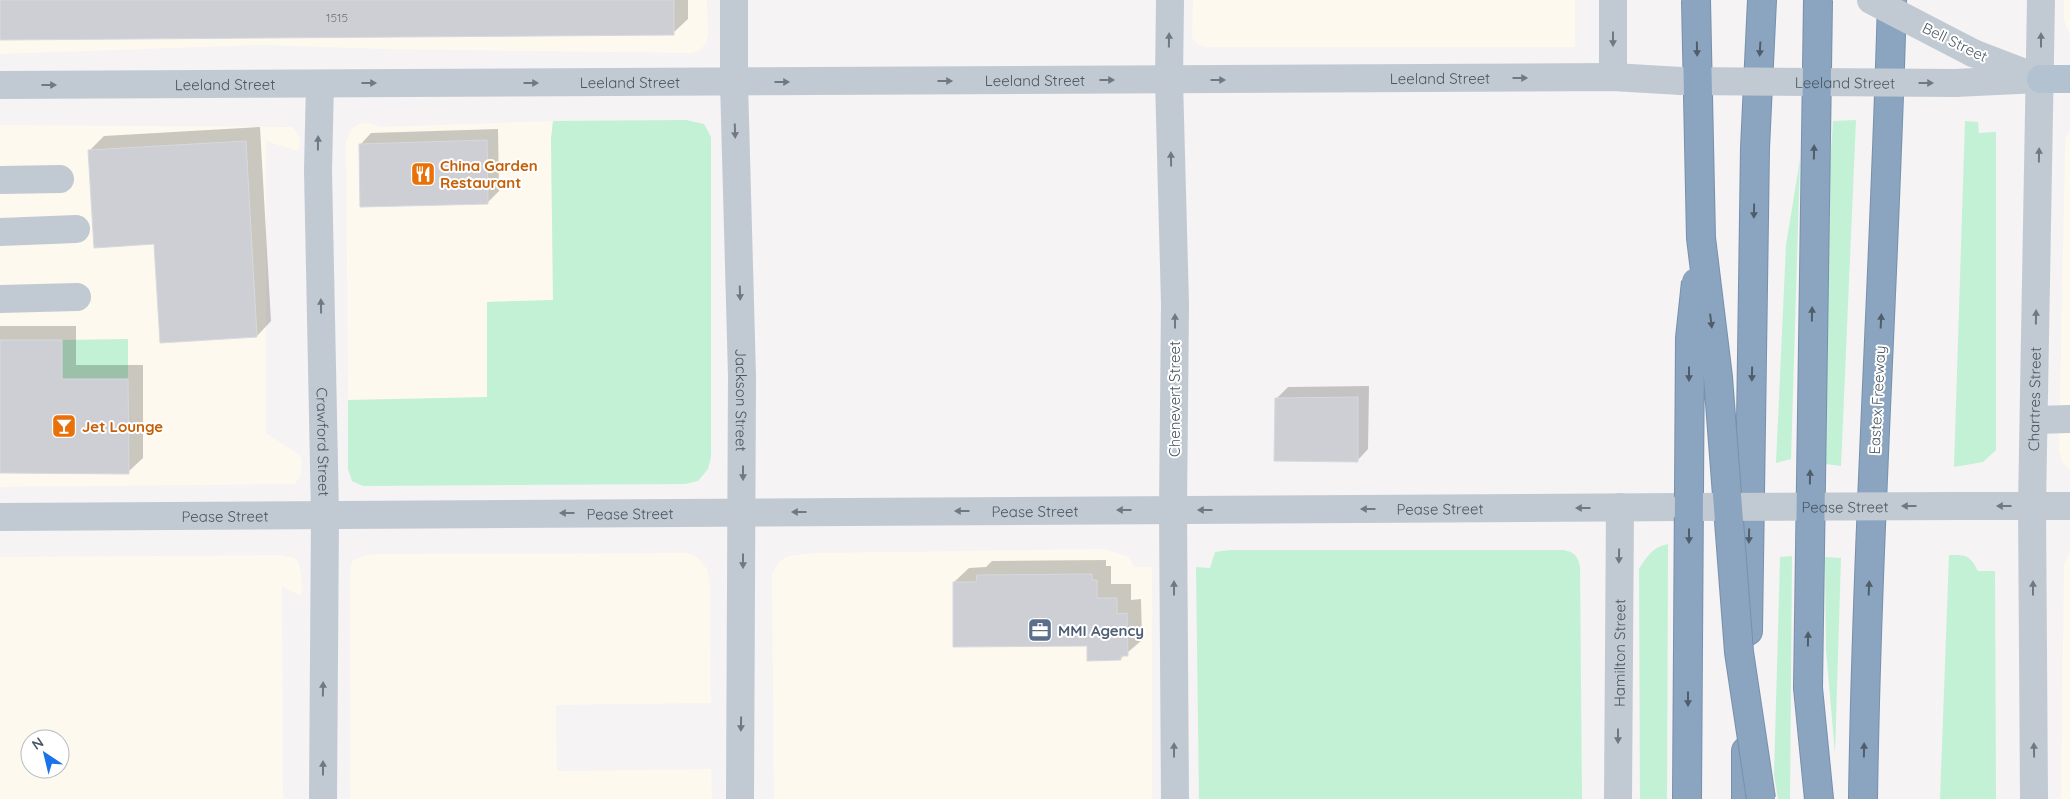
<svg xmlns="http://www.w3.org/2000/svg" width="2070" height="799" font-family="Quicksand,sans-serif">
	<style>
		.commercial { fill: #fdf9ef; fill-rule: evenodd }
		.green { fill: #c3f1d5 }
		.shadow { fill: #0003 }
		.building { fill: #cdcfd5; stroke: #d7d9de }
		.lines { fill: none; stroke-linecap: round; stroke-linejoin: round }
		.highway-casing { stroke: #7690ad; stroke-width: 30 }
		.minor { stroke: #c1cad2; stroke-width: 28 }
		.major { stroke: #b3c2d1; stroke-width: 28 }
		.highway { stroke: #8ba5c1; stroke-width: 28 }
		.highway-bridge-casing { stroke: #7690ad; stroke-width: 30; stroke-linecap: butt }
		.minor-bridge { stroke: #c1cad2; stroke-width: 28 }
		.highway-bridge { stroke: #8ba5c1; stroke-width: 28 }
		.oneway { fill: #6e7983 }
		.oneway2 { fill: #505e6b }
		.labels { text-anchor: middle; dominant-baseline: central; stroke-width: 4; stroke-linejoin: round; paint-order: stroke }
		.number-label { font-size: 12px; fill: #6b747e }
		.street-label { font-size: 15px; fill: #4a5661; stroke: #fff }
		.food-label { font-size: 15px; font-weight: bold; fill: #c56008; stroke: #fff; text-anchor: start }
		.service-label { font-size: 15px; font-weight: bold; fill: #4e5e75; stroke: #fff; text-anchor: start }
	</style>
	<rect width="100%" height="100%" fill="#f5f3f3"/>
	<path class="commercial" d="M0,0h707l1,34 -2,9 -4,5 -6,4 -7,1 -306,-4 -122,-4 -261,9z
		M1193,0h382v47h-369l-8,-3 -6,-6z
		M2064,0h6v36l-6,-16z
		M553,121l-2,18 2,162 -66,1 1,96 -140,2 -2,-258 4,-11 8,-7 11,-1 11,4z
		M0,125l293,2 6,9 1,9 -2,6 -32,-10v292l34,22 2,8 -1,12 -6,9 -295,3z
		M2070,131v339l-8,-8 -3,-12 6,-302 1,-12z
		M1105,549l24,8 5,10h18v232h-378l-2,-225 7,-12 9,-6 25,-3z
		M2070,552v247h-9l3,-235z
		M687,553l10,4 10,12 3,16 1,118 -155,2 1,66 154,-2 1,30h-362v-231l3,-8 13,-5 14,-1z
		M282,555l15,4 4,13 1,19 -1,5 -19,-10 1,213h-283v-242zM30,739h30v30h-30z"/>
	<path class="green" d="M686,120l18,4 7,13v320l-3,12 -10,12 -13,3 -322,2 -11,-5 -4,-12v-69l139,-3v-95l66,-2 -2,-161 2,-18z
		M1856,120l-15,346 -15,-2 3,-284 4,-59z
		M1965,121l13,1 1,11 17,-1v318l-13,12 -29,5z
		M1800,159l-9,300 -15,4 10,-218z
		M128,339v40h-66v-39z
		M1668,544l-1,255h-27l-1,-230c8,-13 14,-22 29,-25z
		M1563,550c11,2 14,5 17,16l2,233h-383l-3,-232 14,1 5,-16 15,-2z
		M1949,555c17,0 21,0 29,16h17l1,228h-56z
		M1792,556l-2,243h-12l-4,-24 6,-218z
		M1825,557l16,1 -6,195 -9,-103z"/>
	<path class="shadow" d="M0,0h688v19l-15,14 -673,6z
		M260,127l11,194 -14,15 -102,-94 -66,-91 15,-15z
		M498,129l1,62 -12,12 -127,-58 11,-12z
		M0,326h76v39h67v93l-15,14h-128z
		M1369,386l-1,63 -11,12 -80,-63 11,-11z
		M1106,560v6h5v18h20v16l10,-1 1,41 -22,19 -166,-77 15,-14 17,-1 6,-6z"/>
	<path class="building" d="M0,0h674v35l-674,5z
		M487,140l1,64 -128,3 -1,-63z
		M246,141l11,196 -97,6 -6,-99 -60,4 -6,-98z
		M0,340h62v39h66l1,95 -129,-1z
		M1358,397v65l-84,-1 1,-63z
		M1092,574v6h5v18h20v16l10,-1 1,43h-7v4l-34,1v-15l-134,1v-65h23l1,-7z"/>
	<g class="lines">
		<defs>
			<path id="highway" d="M1748,631l7,-483 7,-148
				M1808,688l11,111
				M1746,799v-48
				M1863,799c4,-266 22,-533 29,-799"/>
		</defs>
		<use href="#highway" class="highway-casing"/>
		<g class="minor">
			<path id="s1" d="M734,0v82l8,294 -2,423"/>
			<path d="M1170,0l-1,80 6,224 -2,206 2,289"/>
			<path d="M1973,53l57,22"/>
			<path d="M1613,77v-77"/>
			<path d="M1955,83l86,-4"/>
			<path id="s2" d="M320,84l-2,86 7,345 -2,284"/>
			<path id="s3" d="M0,85l1613,-8 68,4"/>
			<path d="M0,180l60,-1"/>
			<path d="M0,232l76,-3"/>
			<path d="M0,299l77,-2"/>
			<path d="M2034,420l36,-1"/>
			<path d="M1958,506h112"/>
			<path id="s4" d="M0,517l1684,-10"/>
			<path id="s5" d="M1618,799l2,-292"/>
			<path id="s6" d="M2034,799l-2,-293 9,-506"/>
		</g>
		<path class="major" d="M2041,79h29"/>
		<use href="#highway" class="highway"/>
		<defs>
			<path id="highway-bridge" d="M1696,0l5,238 17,139 21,275 22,147
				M1808,688l10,-688
				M1687,799l3,-461 6,-56"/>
		</defs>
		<use href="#highway-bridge" class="highway-bridge-casing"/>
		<g class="minor-bridge">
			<path d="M1871,0l102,53"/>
			<path id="s7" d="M1681,81l274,2"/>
			<path id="s8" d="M1684,507l274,-1"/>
		</g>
		<use href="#highway-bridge" class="highway-bridge"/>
	</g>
	<defs><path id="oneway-solid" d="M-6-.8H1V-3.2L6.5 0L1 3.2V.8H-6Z" transform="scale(1.25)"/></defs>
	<g class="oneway">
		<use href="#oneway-solid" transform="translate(1613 39) rotate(90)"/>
		<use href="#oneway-solid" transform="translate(1169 40) rotate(-89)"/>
		<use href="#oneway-solid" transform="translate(2041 40) rotate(-90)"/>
		<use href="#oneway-solid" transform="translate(1520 78)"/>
		<use href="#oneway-solid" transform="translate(1107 80)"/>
		<use href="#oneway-solid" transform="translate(1218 80)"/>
		<use href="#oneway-solid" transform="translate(945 81)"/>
		<use href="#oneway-solid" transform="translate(782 82)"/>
		<use href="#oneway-solid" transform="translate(369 83)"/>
		<use href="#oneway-solid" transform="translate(531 83)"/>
		<use href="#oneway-solid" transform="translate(1926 83)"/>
		<use href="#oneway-solid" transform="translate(49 85)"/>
		<use href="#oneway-solid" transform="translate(735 131) rotate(88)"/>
		<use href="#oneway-solid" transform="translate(318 143) rotate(-89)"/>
		<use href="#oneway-solid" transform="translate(2039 155) rotate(-89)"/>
		<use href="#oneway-solid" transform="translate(1171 159) rotate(-91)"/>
		<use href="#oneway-solid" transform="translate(740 293) rotate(88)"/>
		<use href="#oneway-solid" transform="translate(321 306) rotate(-91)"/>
		<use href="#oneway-solid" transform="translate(2036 317) rotate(-89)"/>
		<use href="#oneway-solid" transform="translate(1175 321) rotate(-90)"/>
		<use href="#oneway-solid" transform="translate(743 473) rotate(90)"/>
		<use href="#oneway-solid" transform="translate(1909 506) rotate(180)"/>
		<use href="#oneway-solid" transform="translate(2004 506) rotate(180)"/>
		<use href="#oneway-solid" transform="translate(1583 508) rotate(180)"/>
		<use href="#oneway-solid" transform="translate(1368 509) rotate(180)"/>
		<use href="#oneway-solid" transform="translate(1124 510) rotate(180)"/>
		<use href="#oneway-solid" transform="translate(1205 510) rotate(180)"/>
		<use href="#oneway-solid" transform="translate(962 511) rotate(180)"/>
		<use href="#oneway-solid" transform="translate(799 512) rotate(180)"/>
		<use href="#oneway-solid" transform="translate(567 513) rotate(180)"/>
		<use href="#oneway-solid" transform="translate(1619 556) rotate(91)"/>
		<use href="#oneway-solid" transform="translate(743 561) rotate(90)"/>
		<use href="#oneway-solid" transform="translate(1174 588) rotate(-90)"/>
		<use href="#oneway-solid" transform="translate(2033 588) rotate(-90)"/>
		<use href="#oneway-solid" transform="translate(323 689) rotate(-89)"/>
		<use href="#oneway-solid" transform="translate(741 724) rotate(91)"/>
		<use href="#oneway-solid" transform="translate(1618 736) rotate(90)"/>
		<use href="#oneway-solid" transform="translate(1174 750) rotate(-90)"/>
		<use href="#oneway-solid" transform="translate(2034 750) rotate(-91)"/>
		<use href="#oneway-solid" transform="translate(323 768) rotate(-90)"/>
	</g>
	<g class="oneway2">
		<use href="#oneway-solid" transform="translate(1697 49) rotate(89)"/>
		<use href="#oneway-solid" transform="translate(1760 49) rotate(93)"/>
		<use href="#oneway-solid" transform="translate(1814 152) rotate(-89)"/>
		<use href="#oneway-solid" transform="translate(1754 211) rotate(91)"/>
		<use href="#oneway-solid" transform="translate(1812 314) rotate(-89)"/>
		<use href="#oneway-solid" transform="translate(1711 321) rotate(83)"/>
		<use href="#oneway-solid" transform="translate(1881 321) rotate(-87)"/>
		<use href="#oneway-solid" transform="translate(1689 374) rotate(90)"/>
		<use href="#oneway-solid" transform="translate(1752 374) rotate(91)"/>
		<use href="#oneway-solid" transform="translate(1810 477) rotate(-89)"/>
		<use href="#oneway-solid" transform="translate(1689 536) rotate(90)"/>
		<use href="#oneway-solid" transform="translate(1749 536) rotate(91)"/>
		<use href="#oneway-solid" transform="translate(1869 588) rotate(-87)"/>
		<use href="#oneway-solid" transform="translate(1808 639) rotate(-89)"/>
		<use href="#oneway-solid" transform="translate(1688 699) rotate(90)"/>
		<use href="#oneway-solid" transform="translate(1864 750) rotate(-89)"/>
	</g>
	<defs>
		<symbol id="restaurant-square" viewBox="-11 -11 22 22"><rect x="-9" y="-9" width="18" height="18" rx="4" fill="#e8710a" stroke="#fff"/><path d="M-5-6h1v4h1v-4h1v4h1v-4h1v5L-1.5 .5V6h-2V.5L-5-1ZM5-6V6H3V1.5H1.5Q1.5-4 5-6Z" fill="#fff"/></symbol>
		<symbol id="bar-square" viewBox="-11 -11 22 22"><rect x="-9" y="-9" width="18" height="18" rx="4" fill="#e8710a" stroke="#fff"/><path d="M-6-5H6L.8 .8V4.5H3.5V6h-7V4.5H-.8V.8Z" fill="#fff"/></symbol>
		<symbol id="office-square" viewBox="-11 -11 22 22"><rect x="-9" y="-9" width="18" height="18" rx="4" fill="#5c6f8a" stroke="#fff"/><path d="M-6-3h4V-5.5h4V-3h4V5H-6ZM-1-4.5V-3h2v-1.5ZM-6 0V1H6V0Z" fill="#fff"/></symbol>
	</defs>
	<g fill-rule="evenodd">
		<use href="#restaurant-square" x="409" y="160" width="28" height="28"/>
		<use href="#bar-square" x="50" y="412" width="28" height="28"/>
		<use href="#office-square" x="1026" y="616" width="28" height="28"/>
	</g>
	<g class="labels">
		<g class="number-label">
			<text x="337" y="17">1515</text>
		</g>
		<g class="street-label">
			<text transform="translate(1955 42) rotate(26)">Bell Street</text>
			<text stroke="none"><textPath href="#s3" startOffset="1440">Leeland Street</textPath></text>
			<text stroke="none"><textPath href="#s3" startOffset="1035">Leeland Street</textPath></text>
			<text stroke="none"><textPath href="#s7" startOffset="164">Leeland Street</textPath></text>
			<text stroke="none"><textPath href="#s3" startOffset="630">Leeland Street</textPath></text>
			<text stroke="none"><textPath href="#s3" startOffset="225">Leeland Street</textPath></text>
			<text stroke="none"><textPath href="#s1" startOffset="400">Jackson Street</textPath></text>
			<text transform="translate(1174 399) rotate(-90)">Chenevert Street</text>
			<text stroke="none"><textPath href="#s6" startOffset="400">Chartres Street</textPath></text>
			<text transform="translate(1877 400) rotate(-87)">Eastex Freeway</text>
			<text stroke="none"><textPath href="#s2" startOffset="358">Crawford Street</textPath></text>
			<text stroke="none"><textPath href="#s8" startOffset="161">Pease Street</textPath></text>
			<text stroke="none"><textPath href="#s4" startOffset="1440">Pease Street</textPath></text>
			<text stroke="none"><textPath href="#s4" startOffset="1035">Pease Street</textPath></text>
			<text stroke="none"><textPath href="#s4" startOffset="630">Pease Street</textPath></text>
			<text stroke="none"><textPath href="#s4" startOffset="225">Pease Street</textPath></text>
			<text stroke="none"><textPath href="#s5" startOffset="146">Hamilton Street</textPath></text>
		</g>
		<g class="food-label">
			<text x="440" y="165">China Garden<tspan x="440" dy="17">Restaurant</tspan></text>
			<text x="82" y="426">Jet Lounge</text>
		</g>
		<g class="service-label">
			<text x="1058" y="630">MMI Agency</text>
		</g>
	</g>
	<g transform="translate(45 754) rotate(325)"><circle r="24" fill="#ffffff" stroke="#b7bbc0"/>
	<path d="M0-4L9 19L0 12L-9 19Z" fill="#1a73e8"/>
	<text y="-8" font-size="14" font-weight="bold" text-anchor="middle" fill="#4a5661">N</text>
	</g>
</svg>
